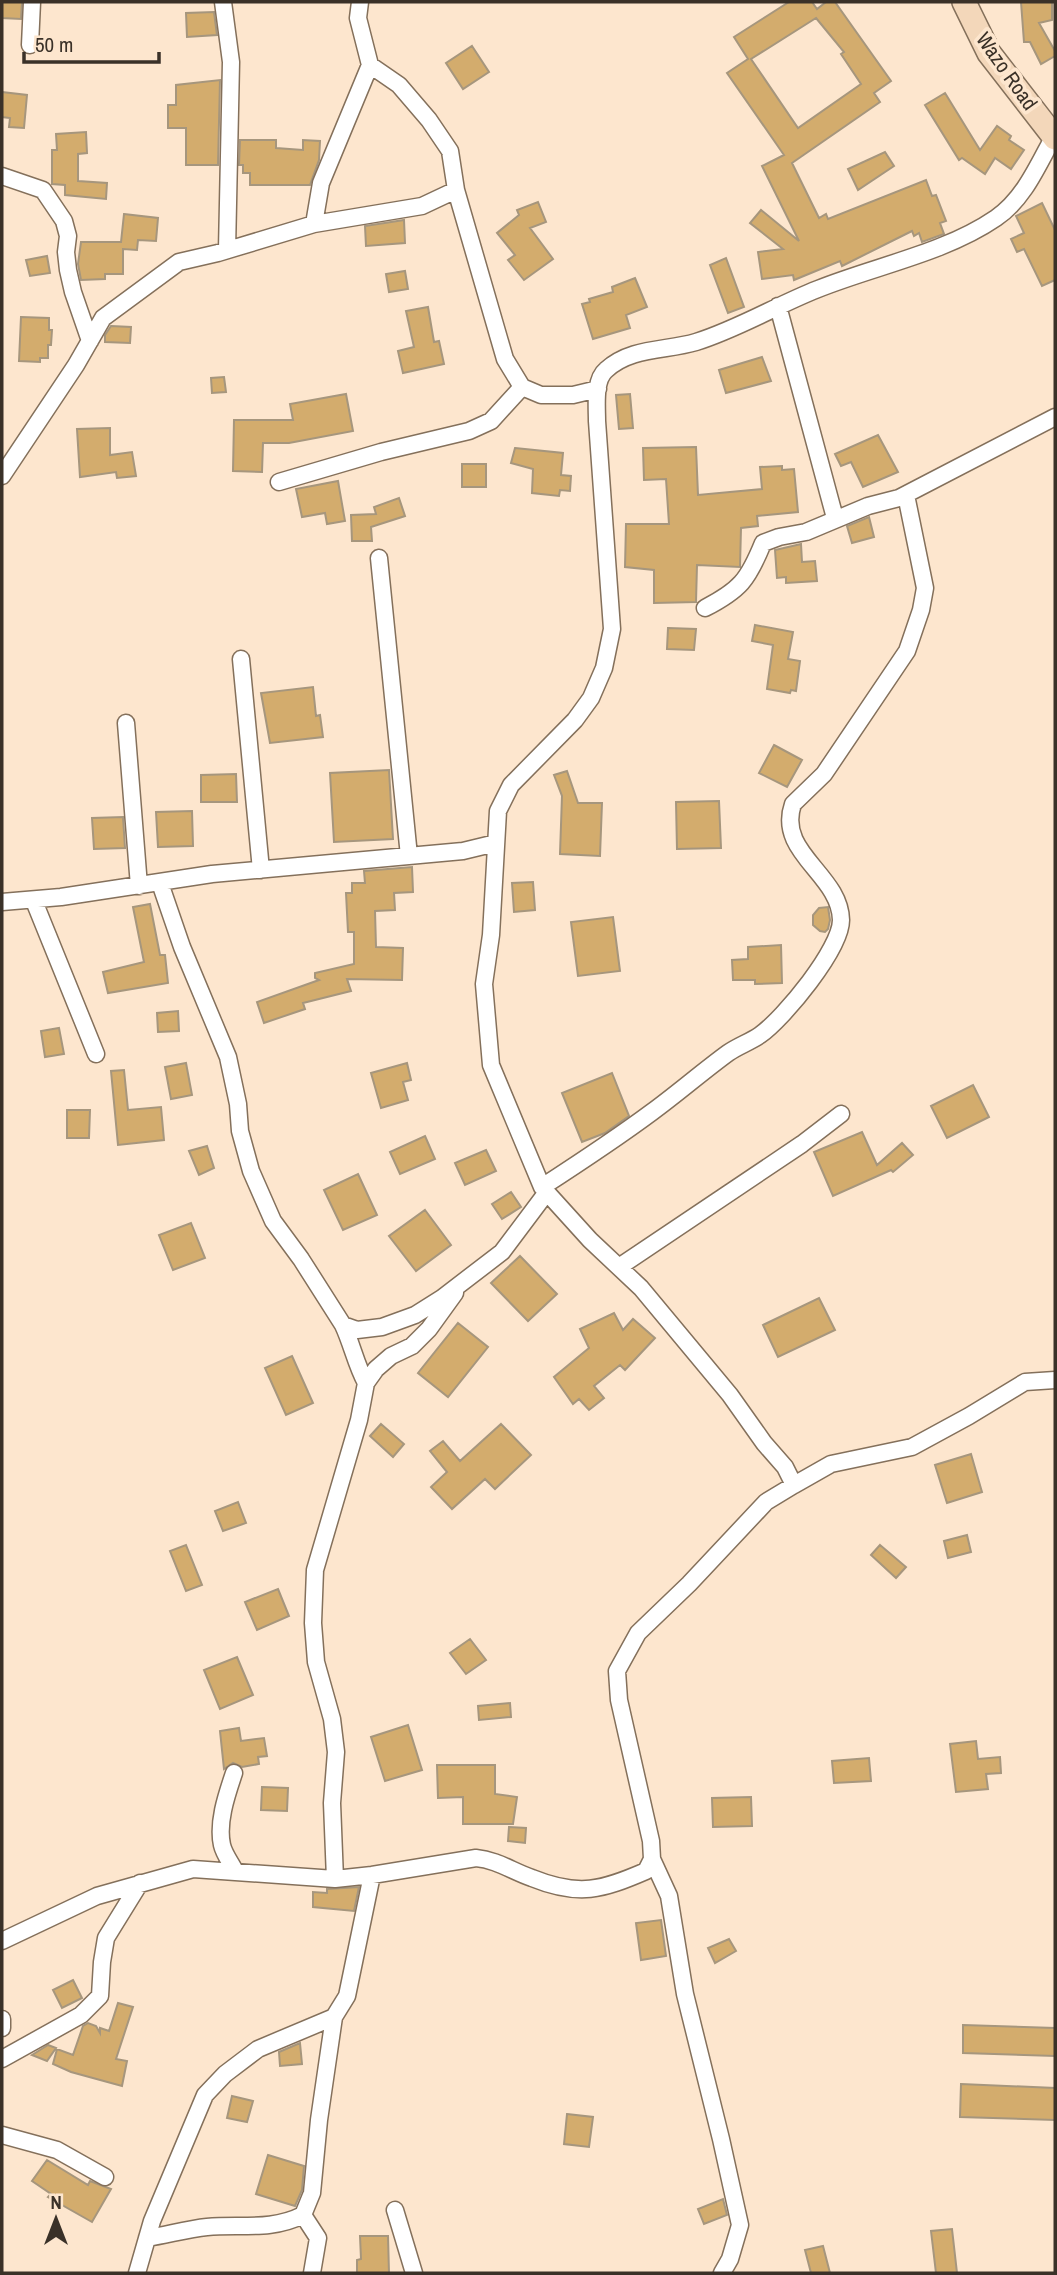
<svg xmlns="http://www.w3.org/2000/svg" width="1057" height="2275" font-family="'Archivo Narrow',sans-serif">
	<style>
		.building { fill: #d3ac6d; stroke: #a6967d; stroke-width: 2; fill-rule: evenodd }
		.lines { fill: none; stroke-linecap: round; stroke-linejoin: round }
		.minor-casing { stroke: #84705b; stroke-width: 19 }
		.secondary-casing { stroke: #84705b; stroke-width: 26 }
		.minor { stroke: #fff; stroke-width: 16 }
		.secondary { stroke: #f3d7ba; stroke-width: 23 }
		.labels { text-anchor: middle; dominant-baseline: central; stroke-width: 7; stroke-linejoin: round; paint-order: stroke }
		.street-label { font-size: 21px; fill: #3a3128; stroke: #fde6ce }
	</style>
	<rect width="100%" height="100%" fill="#fde6ce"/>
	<path class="building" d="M2,2h20l-1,17 -19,-1z
		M789,2h23l5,7 9,-7h9l56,79 -17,12 6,9 -88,61 27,55 7,-4 2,5 98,-39 6,16 4,-1 10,26 -6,2 4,11 -22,8 -3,-9 -5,3 -2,-5 -70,35 -2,-5 -46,19 -1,-5 -31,4 -4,-27 25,-3 -33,-26 11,-13 38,31 -37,-75 22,-11 -57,-82 21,-14 -14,-22zM816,18l28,34 -3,2 20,30 -63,44 -47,-69z
		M1021,2h31v18l-13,3 16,28v5l-14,8 -11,-22h-6z
		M214,12l3,23 -30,2 -1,-24z
		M472,46l17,26 -26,17 -17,-26z
		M220,80l-2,85h-32v-37h-18v-23h8v-20z
		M2,92l25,3 -3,33 -15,-1 1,-9 -8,-1z
		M945,93l35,57 17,-24 14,10 -2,4 15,10 -13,19 -16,-11 -10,16 -23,-16 -3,2 -34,-55z
		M86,132l1,21 -9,1v27l29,2 -1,16 -41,-4v-10l-13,-1v-34h5l-1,-16z
		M240,140h36v8l27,2v-10l17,1 -1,19 -9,25h-60v-12h-7v-8h-4z
		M885,152l9,14 -36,24 -10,-21z
		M538,202l8,20 -16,6 23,31 -29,21 -16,-20 7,-5 -18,-22 22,-18 -2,-5z
		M1042,203l13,27v50l-13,6 -18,-37 -7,3 -6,-13 13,-6 -8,-17z
		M124,214l34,4 -2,23 -18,-1 -1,10 -14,-1v25h-18v5l-24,1 -3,-16 3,-22h40z
		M404,220l1,23 -39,3 -1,-20z
		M47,256l3,17 -20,3 -4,-16z
		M726,258l18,49 -16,6 -18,-48z
		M405,271l3,18 -19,3 -3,-18z
		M635,278l12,29 -21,8 4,13 -37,11 -11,-35 8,-2 -1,-3 24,-7 -1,-5z
		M428,307l6,35 5,-1 5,23 -41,9 -5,-22 16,-4 -8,-36z
		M21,317l28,1v12h3l-1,15h-3v13h-8v4l-21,-1z
		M111,326l20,1 -1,16 -25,-1v-7z
		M762,357l9,24 -45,12 -7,-23z
		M224,377l2,15 -14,1 -1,-15z
		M346,394l7,37 -64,12h-26l-1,29 -29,-1 1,-51h59l-3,-16z
		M630,394l3,34 -14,1 -3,-34z
		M110,428v27l22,-3 4,24 -19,2 -1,-6 -36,5 -3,-48z
		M878,435l20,37 -35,15 -12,-25 -10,4 -6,-12z
		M696,447l2,48 64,-6 -2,-22 22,-1v4l12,-1 4,43 -41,4 1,10 -17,2 -1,39 -43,-2 -1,37 -42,1v-33l-29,-3 1,-43h43l-3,-45 -22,1 -1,-32z
		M515,448l48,5 -2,22 10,1 -1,15 -10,-1 -1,6 -27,-3 1,-24 -22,-6z
		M462,464h24v23h-24z
		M338,481l7,40 -18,3 -2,-11 -23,4 -6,-28z
		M399,498l6,18 -34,11 1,14h-20l-1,-26 25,-1 -2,-7z
		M869,517l5,20 -22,6 -5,-17z
		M801,544l1,18 13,-1 2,20 -31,2v-6l-9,1 -2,-28z
		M755,625l38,7 -5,27 12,2 -4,30 -5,-1 -1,3 -23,-4 6,-44 -21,-4z
		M668,628l28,1 -2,21 -27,-1z
		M313,687l3,29 4,-1 3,22 -53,6 -9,-50z
		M774,745l28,15 -15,27 -28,-14z
		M389,770l4,69 -59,3 -4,-69z
		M567,771l11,32h24l-2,53 -40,-2 2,-58 -8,-21z
		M236,774l1,28h-36v-27z
		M719,801l2,47 -44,1 -1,-47z
		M192,811l1,35 -35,1 -2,-35z
		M123,817l2,31 -31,1 -2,-31z
		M412,867l1,25 -19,1 1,17 -20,1 1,36 27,1 -1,32 -55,-1 4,12 -48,12 2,6 -41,14 -7,-21 62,-22 -4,-2v-5l39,-9v-32h-6l-2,-39h6v-10h13l-1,-12z
		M533,882l2,28 -21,2 -2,-29z
		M150,904l10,51h5l3,28 -60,10 -5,-21 41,-10 -11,-55z
		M828,907l2,13 -2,9 -3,3 -5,-1 -7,-6v-10l6,-7z
		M613,917l7,54 -42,5 -7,-54z
		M781,945l1,38 -27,1v-4h-22l-1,-20 16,-1v-12z
		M178,1011l1,20 -21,1 -1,-19z
		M59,1028l5,26 -19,3 -4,-26z
		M186,1063l6,32 -21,4 -6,-32z
		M407,1063l4,17 -8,2 5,18 -27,8 -10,-35z
		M124,1070l4,40 33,-3 3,33 -46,5 -7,-74z
		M612,1073l17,43 -24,17 -23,9 -20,-49z
		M973,1085l16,32 -42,21 -16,-32z
		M67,1110h23l-1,28h-22z
		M862,1132l15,33 25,-22 11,12 -20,17 -2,-2 -58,26 -19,-44z
		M425,1136l10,23 -35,15 -10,-22z
		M207,1146l7,22 -15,7 -10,-24z
		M486,1150l10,21 -31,14 -10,-22z
		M358,1174l19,41 -34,15 -19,-40z
		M511,1192l10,15 -19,12 -10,-15z
		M425,1210l26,35 -35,26 -27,-35z
		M191,1223l14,35 -32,12 -14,-35z
		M520,1256l37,38 -29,27 -37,-38z
		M819,1298l16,32 -57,27 -15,-32z
		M614,1313l9,17 10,-11 22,19 -30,32 -5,-5 -26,21 10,12 -15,12 -10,-11 -6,5 -19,-27 35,-29 -9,-19z
		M458,1323l30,24 -40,50 -30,-24z
		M292,1356l21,47 -27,12 -21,-47z
		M381,1424l23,20 -11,13 -23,-21z
		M501,1424l30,31 -36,34 -10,-10 -33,30 -21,-22 16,-15 -17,-21 13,-10 17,20z
		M971,1454l11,38 -35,11 -12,-38z
		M238,1502l8,21 -23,8 -8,-20z
		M967,1535l4,17 -23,6 -4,-17z
		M186,1545l16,40 -16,6 -16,-40z
		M880,1545l26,22 -10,11 -25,-23z
		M278,1589l11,27 -32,14 -12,-28z
		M470,1639l16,21 -20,14 -16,-21z
		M237,1657l16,38 -33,14 -16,-39z
		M510,1703l1,14 -32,3 -1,-14z
		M408,1725l14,45 -37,11 -14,-44z
		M239,1728l2,13 23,-3 3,18 -9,1 1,7 -17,3 -9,-4 -9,6 -4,-38z
		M976,1741l2,18 22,-2 1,16 -15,1 2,15 -32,3 -6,-48z
		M869,1758l2,23 -37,2 -2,-22z
		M437,1765h58v29l22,3 -4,27h-50v-27l-25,1z
		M262,1787l26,1 -1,23 -26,-1z
		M751,1797l1,29 -39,1 -1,-29z
		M509,1827l17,1 -1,15 -17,-2z
		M359,1887l-5,24 -41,-4v-15l14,1v-4z
		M661,1920l5,36 -25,4 -5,-37z
		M729,1939l7,12 -21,12 -7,-15z
		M73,1980l9,18 -20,10 -9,-18z
		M118,2003l15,4 -17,52 11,2 -5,25 -51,-14 -18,-8 4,-15 16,6 10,-29 5,-3 8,3 4,7v-5l9,3z
		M963,2025l92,3v28l-92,-3z
		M300,2043l2,21 -22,2 -1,-14z
		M48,2045l8,3 -9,13 -15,-6z
		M961,2084l94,4v32l-95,-3z
		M232,2096l21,5 -6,21 -20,-4z
		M567,2114l26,3 -4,30 -25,-3z
		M268,2155l36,11 -2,24 -7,16 -39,-12z
		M47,2160l41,25 2,-4 21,8 -19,33 -44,-25 3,-3 -19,-13z
		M723,2199l4,16 -23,9 -6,-15z
		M952,2229l5,44h-21l-5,-42z
		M360,2236h28l1,37h-32v-13l4,-1z
		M823,2246l7,27h-19l-6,-23z"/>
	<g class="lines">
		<defs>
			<path id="minor" d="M223,2l8,60 -4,188
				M360,2l-2,16 12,47 29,20 30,35 21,31 6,39 49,169 17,28 19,8h32l25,-6
				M30,45l2,-43
				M2,176l41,14 21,31 4,15 -2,16 2,18 5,22 17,49
				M314,224l7,-41 49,-118
				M778,306l57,212
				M2,476l74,-111 27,-47 76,-56 39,-9 96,-29 108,-18 34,-16
				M279,482l102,-30 88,-21 22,-10 31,-34
				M379,558l30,298
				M705,608c35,-18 43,-28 58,-65l16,-6 27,-5 62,-26 31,-8 156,-81
				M241,659l20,211
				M126,723l13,163
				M160,883l22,64 46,110 10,47 2,27 11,40 22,50 28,38 42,66 14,5 25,-3 33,-12 27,-17 60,-46 45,-60
				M34,901l62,153
				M2,902l59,-5 151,-23 251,-23 33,-8
				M542,1187c37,-24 75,-49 110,-75 26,-19 50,-40 76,-59 10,-7 22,-11 32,-18 24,-17 81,-86 81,-115 -1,-46 -65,-67 -48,-116l31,-30 83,-123 14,-41 4,-22 -19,-93
				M619,1267l183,-123 39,-30
				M343,1325c9,19 13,40 23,58
				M794,1485l-9,-18 -21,-24 -34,-48 -89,-107 -51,-48 -48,-53 -51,-122 -7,-81 7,-49 7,-124 13,-26 64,-65 16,-22 13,-30 8,-39 -15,-208c0,-15 -3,-41 9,-51 25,-23 60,-19 90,-28 42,-13 81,-37 122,-53 57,-23 127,-36 178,-71 28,-19 42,-53 58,-82
				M234,1773c-7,21 -17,49 -12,72 2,9 9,18 13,26
				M652,1859l17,37 16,98 36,145 19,86 -10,34 -8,14
				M335,1879l-3,-76 4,-51 -4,-33 -16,-57 -3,-39 2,-53 44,-150 7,-37 10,-14 15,-13 21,-10 17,-17 26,-36
				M2,1941l95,-45 96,-27 142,10 37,-4 104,-17c21,2 36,13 56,20 47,19 70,12 114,-7l6,-12 -1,-18 -32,-141 -2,-29 21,-38 51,-49 77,-82 28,-17 37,-21 81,-17 57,-31 56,-34 30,-2
				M2,2019v9
				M2,2059l79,-44 19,-19 2,-34 4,-24 34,-55
				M2,2135l55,15 48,27
				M395,2210l19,63
				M303,2215l15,23 -6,35
				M147,2238c20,-3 40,-9 60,-11 34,-3 64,4 96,-12l9,-22 7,-73 15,-103
				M137,2273l15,-52 53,-126 20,-21 33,-25 76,-32 13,-21 25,-121"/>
			<path id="secondary" d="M964,2l25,51 66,85"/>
		</defs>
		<use href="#minor" class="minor-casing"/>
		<use href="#secondary" class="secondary-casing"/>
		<use href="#minor" class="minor"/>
		<use href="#secondary" class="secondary"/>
	</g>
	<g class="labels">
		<g class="street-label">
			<text transform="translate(1007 71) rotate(55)">Wazo Road</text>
		</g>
	</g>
	<rect width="1057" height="2275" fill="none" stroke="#3a3128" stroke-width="7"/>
	<g transform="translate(56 2219)" stroke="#fde6ce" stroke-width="5" paint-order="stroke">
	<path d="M0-5L12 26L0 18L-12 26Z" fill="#3a3128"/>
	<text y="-10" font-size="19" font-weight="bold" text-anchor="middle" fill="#3a3128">N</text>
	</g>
	<path d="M24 52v10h135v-10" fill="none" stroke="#3a3128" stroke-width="3.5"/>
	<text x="35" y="52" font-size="21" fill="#3a3128" stroke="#fde6ce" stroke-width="5" paint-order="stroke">50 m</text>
</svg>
